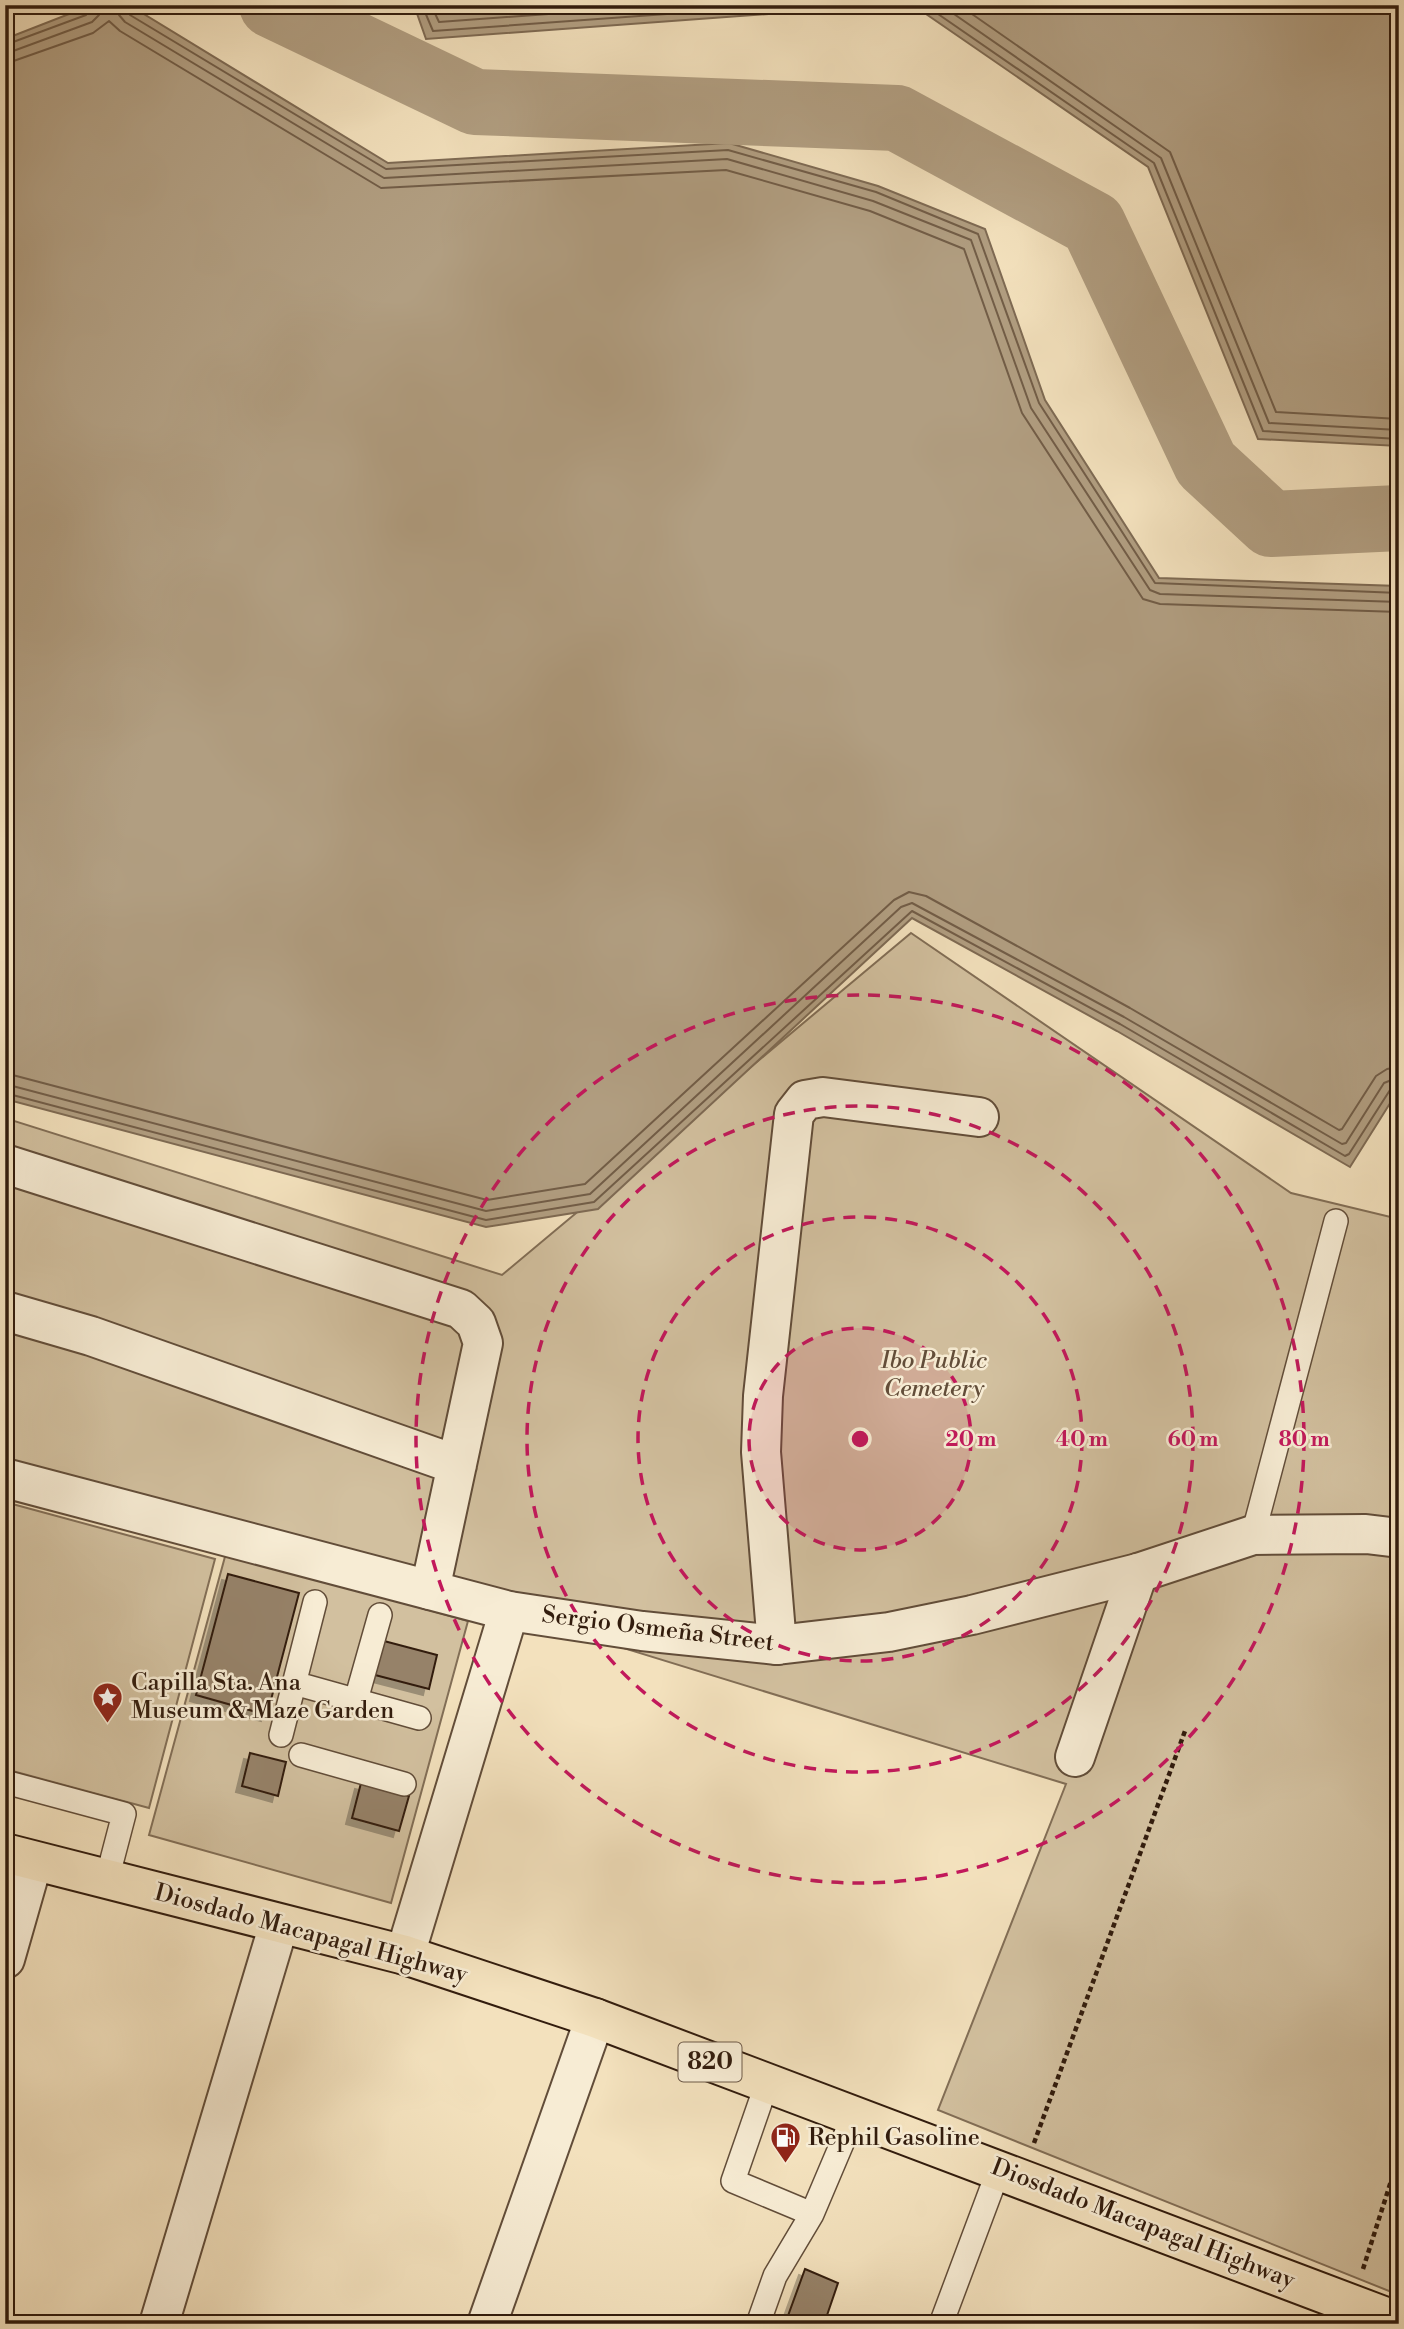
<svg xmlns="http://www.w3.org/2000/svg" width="1404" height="2329" font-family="'Libre Bodoni',serif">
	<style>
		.green { fill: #d2c09f; stroke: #826e56; stroke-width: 2 }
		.water { fill: #b19e81; stroke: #7e6a53; stroke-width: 2 }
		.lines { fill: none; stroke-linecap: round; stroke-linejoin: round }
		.shore { stroke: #725d47; stroke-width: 2 }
		.river { stroke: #b19e81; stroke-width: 66 }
		.building { fill: #968269; stroke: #321c0d; stroke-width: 2; filter: url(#shadow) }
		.service-casing { stroke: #624d39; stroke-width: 26 }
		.minor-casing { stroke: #624d39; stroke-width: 42 }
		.tertiary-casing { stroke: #624d39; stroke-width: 42 }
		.trunk-casing { stroke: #321c0d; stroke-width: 42 }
		.path { stroke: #321c0d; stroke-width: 4.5; stroke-dasharray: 5 3.5; stroke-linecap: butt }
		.service { stroke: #f7ecd4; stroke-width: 23 }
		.minor { stroke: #f7ecd4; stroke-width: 38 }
		.tertiary { stroke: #f7ecd4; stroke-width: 38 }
		.trunk { stroke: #f3e1bd; stroke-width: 38 }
		.ring { fill: none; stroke: #c2185b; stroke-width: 3.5; stroke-dasharray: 12 9 }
		.labels { text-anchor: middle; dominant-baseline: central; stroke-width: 5; stroke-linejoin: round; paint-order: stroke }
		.shield { fill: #f7ecd4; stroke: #6d5a49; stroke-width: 2 }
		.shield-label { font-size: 23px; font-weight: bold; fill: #321c0d }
		.park-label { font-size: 24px; font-style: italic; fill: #624d39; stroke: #f7ecd4 }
		.street-label { font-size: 24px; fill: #321c0d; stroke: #f7ecd4 }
		.poi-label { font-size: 24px; fill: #321c0d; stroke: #f7ecd4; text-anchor: start }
		.centre { fill: #c2185b; stroke: #f7ecd4; stroke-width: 3.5 }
		.ring-label { font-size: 21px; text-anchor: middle; font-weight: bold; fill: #c2185b; stroke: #f7ecd4; stroke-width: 5; stroke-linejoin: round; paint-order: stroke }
	</style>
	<defs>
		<filter id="shadow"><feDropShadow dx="-6" dy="6" stdDeviation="0" flood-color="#0004"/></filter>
	</defs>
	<rect width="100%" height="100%" fill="#f3e1bd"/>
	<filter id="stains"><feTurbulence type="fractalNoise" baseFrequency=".00286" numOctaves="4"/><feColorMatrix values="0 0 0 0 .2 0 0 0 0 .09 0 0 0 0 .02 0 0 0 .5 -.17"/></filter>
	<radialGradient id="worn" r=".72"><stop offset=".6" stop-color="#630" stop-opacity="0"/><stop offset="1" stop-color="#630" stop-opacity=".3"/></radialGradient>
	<path class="green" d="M911,933l380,260 108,26v1076l-461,-185 128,-326 -1061,-326v-340l497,157z
		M5,1502l210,57 -66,249 -144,-39z
		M226,1553l242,68 -77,282 -242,-68z"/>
	<path class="water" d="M92,5h37l259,158 341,-20 149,43 107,43 60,171 114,178 240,8v503l-49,78 -233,-136 -205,-113 -314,291 -112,18 -481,-128v-1060z
		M414,5h477l-465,34z
		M913,5h486v441l-141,-7 -110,-272z"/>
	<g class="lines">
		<path class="shore" d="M118,5l1,10 6,7 259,156 343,-19 146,42 98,39 60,168 119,182 10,4 239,8
			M126,5l4,10 256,154 342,-19 148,42 102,42 61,169 116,180 244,10
			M422,5l11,26 360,-26
			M431,5l8,17 232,-17
			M442,5l4,6 79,-6
			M925,5l229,158 109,268 136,8
			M941,5l220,153 108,265 130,7
			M959,5l211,147 106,260 123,7
			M5,45l81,-30 6,-10
			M5,54l87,-32 7,-7 1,-10
			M5,64l88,-31 16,-12 11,10 261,157 345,-18 144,41 94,38 58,164 121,186 17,5 239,8
			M5,1073l482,127 98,-16 309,-284 15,-8 17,4 204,112 209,122 3,-1 34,-53 11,-7 12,-2
			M5,1084l481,127 104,-17 311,-287 11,-4 212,114 218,127 4,-1 38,-60 15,-6
			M5,1093l481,127 108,-18 318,-291 208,113 225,132 4,-2 41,-64 9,-4"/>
		<path class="river" d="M272,5l203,97 422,16 196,106 113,240 65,60 128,-6"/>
	</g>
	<path class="building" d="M228,1574l71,19 -32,122 -71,-20z
		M384,1641l53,14 -8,34 -54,-14z
		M250,1753l36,9 -8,34 -36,-10z
		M361,1783l48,13 -10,35 -47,-13z
		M805,2269l33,14 -14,41h-39z"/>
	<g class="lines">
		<defs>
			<path id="service" d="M1253,1535l83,-314
				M294,1683l125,35
				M356,1700l24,-85
				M281,1735l34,-133
				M301,1755l103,29
				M5,1782l119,32 -17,65
				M767,2083l-34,98 79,33
				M758,2324l17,-48 37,-62 42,-99
				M941,2324l58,-155"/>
			<path id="minor" d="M5,1164l456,145 15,14 7,20 -53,247
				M5,1311l86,25 366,129
				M777,1645l-16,-193 2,-56 31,-282 11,-14 18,-3 156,20
				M1075,1757l63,-184
				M405,1955l104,-344
				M5,1959l28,-98
				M159,2324l120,-400
				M487,2324l108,-306"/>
			<path id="tertiary" d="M5,1478l504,133 133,20 135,14 112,-13 83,-17 166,-42 115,-38 113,-1 33,4"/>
			<path id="trunk" d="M5,1853l400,102 190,63 804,304"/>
		</defs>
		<use href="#service" class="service-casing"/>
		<use href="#minor" class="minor-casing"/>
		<use href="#tertiary" class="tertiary-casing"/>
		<use href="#trunk" class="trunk-casing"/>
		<path class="path" d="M1034,2143l151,-412
			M1363,2269l36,-113"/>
		<use href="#service" class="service"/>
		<use href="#minor" class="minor"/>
		<use href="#tertiary" class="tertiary"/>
		<use href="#trunk" class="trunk"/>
	</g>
	<circle cx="860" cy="1439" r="111" fill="#c2185b" fill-opacity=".12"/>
	<g class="ring">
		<circle cx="860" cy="1439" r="111"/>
		<circle cx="860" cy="1439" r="222"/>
		<circle cx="860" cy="1439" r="333"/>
		<circle cx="860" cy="1439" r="444"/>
	</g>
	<defs>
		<symbol id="sight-pin" viewBox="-11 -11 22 30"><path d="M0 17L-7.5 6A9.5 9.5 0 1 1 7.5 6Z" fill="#8f2418" stroke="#f7ecd4"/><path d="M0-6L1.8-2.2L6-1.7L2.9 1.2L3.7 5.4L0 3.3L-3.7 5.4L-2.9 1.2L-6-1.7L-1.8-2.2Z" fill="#fff"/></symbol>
		<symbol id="fuel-pin" viewBox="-11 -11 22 30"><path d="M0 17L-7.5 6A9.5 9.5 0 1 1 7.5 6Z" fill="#8f2418" stroke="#f7ecd4"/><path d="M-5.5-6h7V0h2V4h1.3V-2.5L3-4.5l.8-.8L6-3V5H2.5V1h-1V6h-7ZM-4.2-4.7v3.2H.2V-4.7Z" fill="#fff"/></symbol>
	</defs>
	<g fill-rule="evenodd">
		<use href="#sight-pin" x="90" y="1680" width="35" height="47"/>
		<use href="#fuel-pin" x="768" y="2120" width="35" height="47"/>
	</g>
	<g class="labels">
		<rect class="shield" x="678.5" y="2042.5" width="63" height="39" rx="5"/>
		<g class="shield-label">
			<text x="710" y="2062">820</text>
		</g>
		<g class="park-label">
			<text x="934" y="1361">Ibo Public<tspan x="934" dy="28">Cemetery</tspan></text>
		</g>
		<g class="street-label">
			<text transform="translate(658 1629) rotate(7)">Sergio Osmeña Street</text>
			<text transform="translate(311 1934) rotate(15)">Diosdado Macapagal Highway</text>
			<text transform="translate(1143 2224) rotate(21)">Diosdado Macapagal Highway</text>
		</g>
		<g class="poi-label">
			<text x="131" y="1683">Capilla Sta. Ana<tspan x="131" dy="28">Museum &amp; Maze Garden</tspan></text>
			<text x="808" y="2138">Rephil Gasoline</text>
		</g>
	</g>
	<circle cx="860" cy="1439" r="10" class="centre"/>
	<g class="ring-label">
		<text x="971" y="1446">20 m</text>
		<text x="1082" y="1446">40 m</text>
		<text x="1193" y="1446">60 m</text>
		<text x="1304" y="1446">80 m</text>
	</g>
	<rect width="1404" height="2329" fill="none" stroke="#f3e1bd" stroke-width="28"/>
	<rect x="7" y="7" width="1390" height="2315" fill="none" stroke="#321c0d" stroke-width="3.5"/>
	<rect x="14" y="14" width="1376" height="2301" fill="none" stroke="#321c0d" stroke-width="2"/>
	<rect width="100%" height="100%" filter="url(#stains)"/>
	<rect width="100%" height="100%" fill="url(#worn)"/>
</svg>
